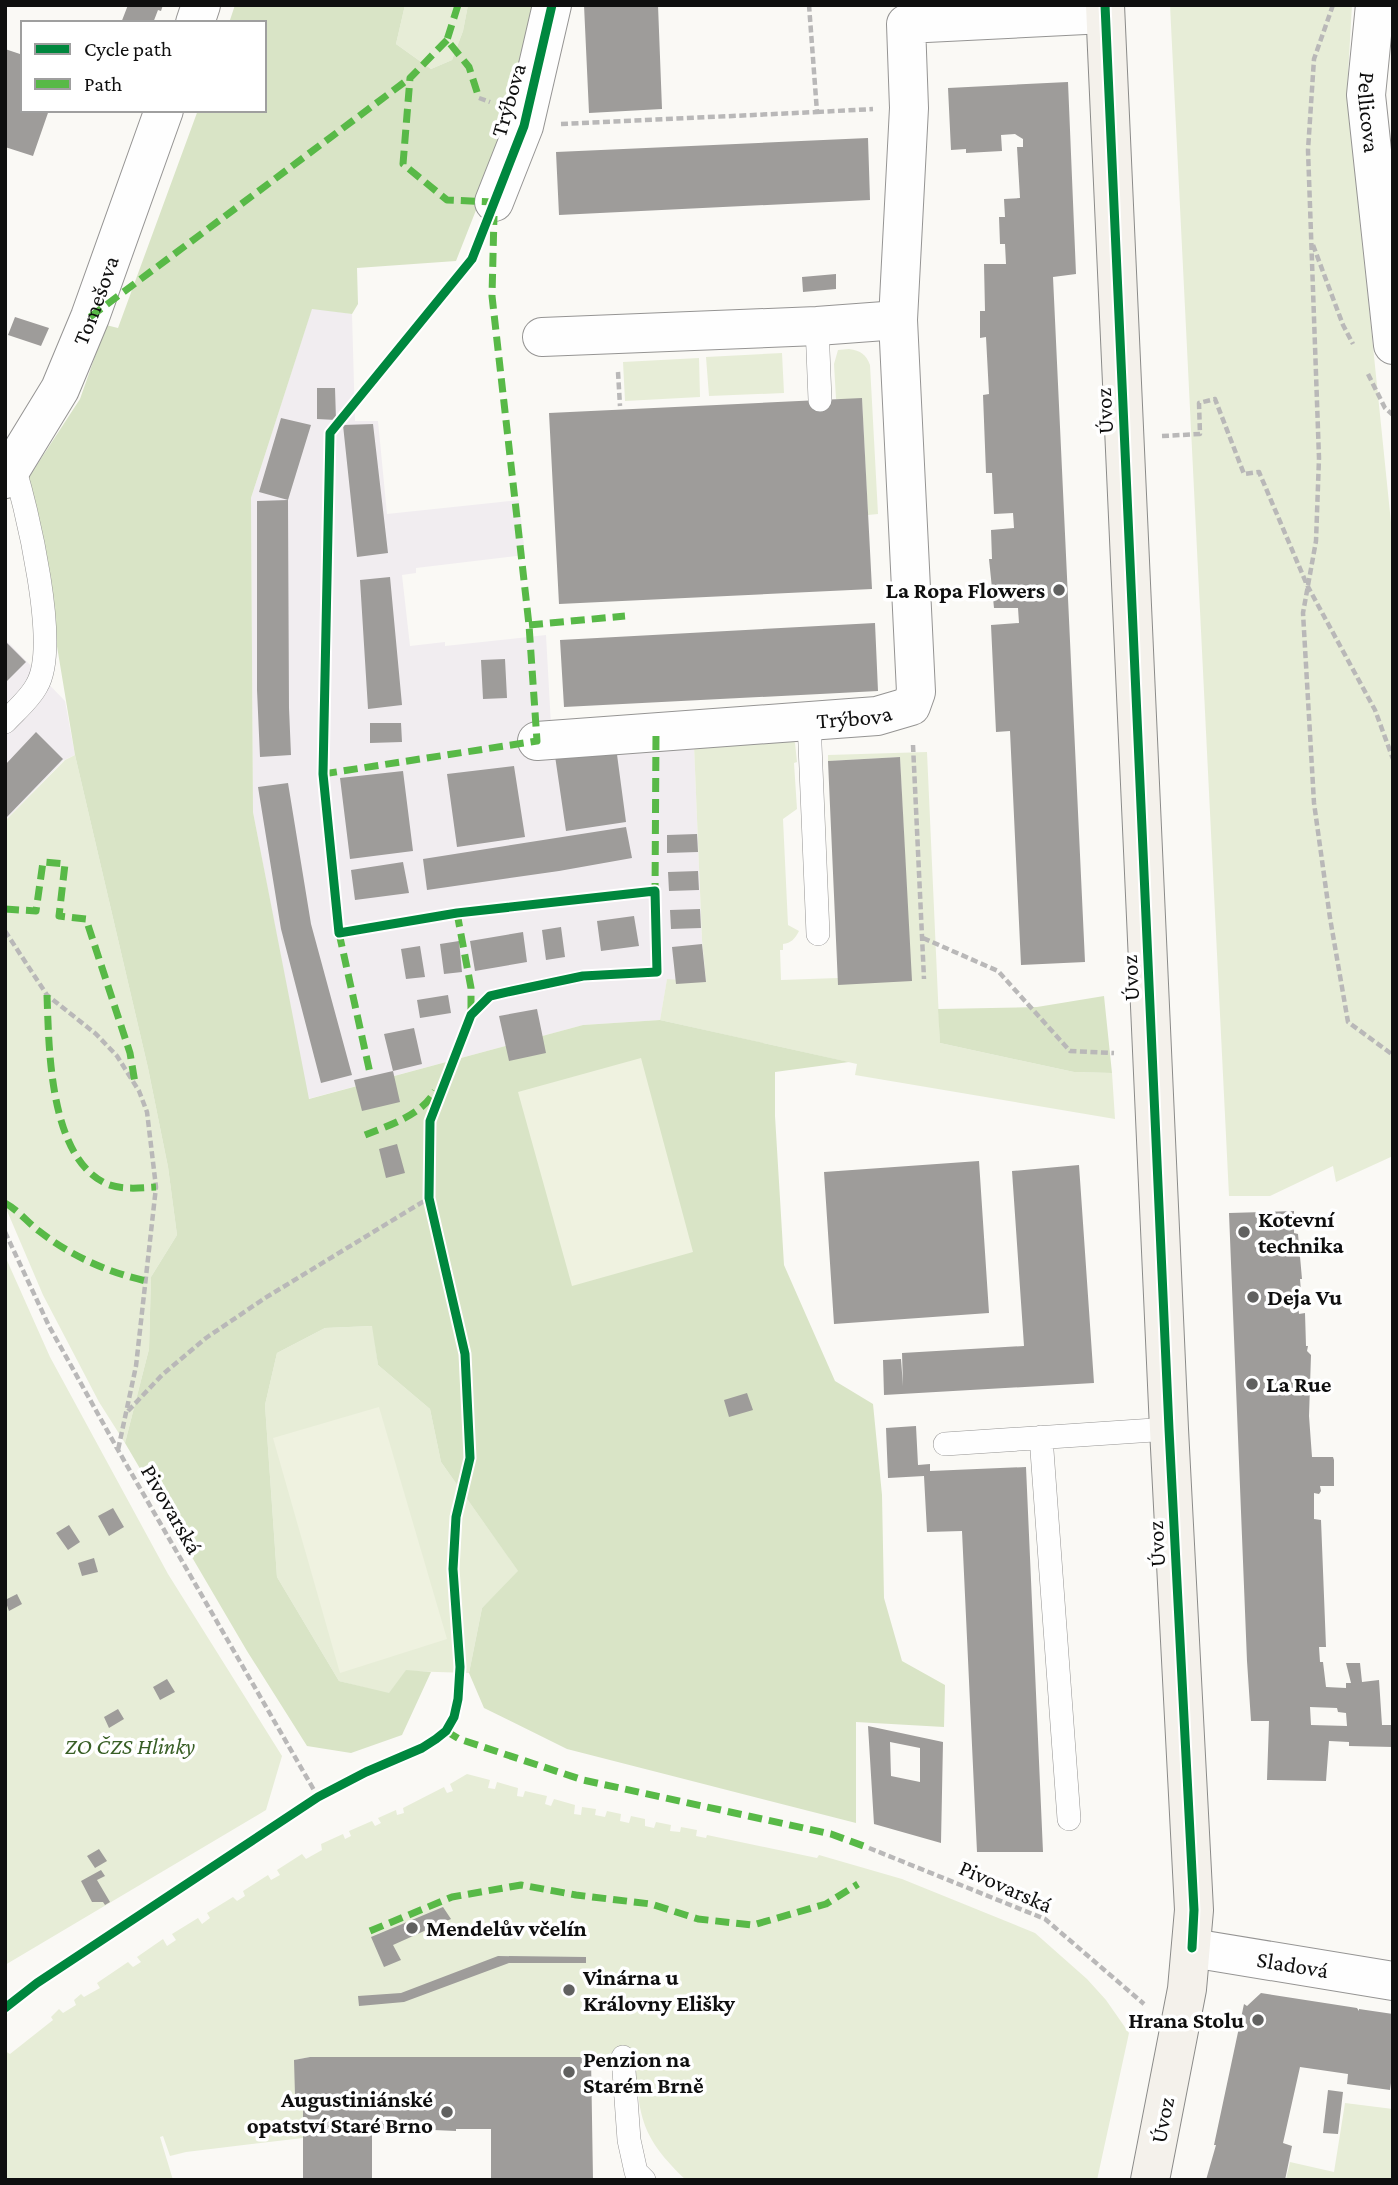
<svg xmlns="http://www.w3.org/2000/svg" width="1398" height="2185" font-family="'Crimson Pro',serif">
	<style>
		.industrial { fill: #f1edf0 }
		.green { fill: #e7edd7 }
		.forest { fill: #d9e4c6 }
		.pitch { fill: #eff2e0 }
		.building { fill: #9e9c9a; fill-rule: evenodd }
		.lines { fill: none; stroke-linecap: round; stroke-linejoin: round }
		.service-casing { stroke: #959493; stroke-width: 24 }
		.minor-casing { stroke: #959493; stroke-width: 40 }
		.secondary-casing { stroke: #8b8b89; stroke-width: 40 }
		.path { stroke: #b9b8b8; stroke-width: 4.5; stroke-dasharray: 7 3.5; stroke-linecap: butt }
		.service { stroke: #fefefe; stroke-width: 23 }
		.minor { stroke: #fefefe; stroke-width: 38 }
		.secondary { stroke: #f4f1eb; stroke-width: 38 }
		.quiet { stroke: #58b947; stroke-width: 7; stroke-dasharray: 14 7; stroke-linecap: butt }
		.cycleway-casing { stroke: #fff; stroke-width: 13 }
		.cycleway { stroke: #00873e; stroke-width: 9 }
		.poi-dot { fill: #616160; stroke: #fff; stroke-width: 2.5 }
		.labels { text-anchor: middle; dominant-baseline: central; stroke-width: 7; stroke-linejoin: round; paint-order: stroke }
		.street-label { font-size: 23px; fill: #0f0f0f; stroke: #fff }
		.poi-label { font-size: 23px; font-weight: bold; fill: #0f0f0f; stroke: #fff; text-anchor: start }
		.park-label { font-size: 23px; font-style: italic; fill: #395f26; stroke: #fff }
	</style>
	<rect width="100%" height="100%" fill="#faf9f5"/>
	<path class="industrial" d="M312,308l40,6 3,107h23l9,93 132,-14 6,55 -109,13v5l-14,2 8,71 35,-4v4l101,-11 5,90 143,20 8,195 4,42 -30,2 -9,-4 -7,40 -77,5 -275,74 -55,-287 -2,-314z
		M5,639l60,62 10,54 -11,5 -59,61z"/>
	<path class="green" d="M405,5h63l-5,26 -11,29 -21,9 -35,-25z
		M1170,5h182l-5,87 46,450v614l-57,26 -3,-16 -63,30h-41z
		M849,349c12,2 17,5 21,16l8,149 -10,1 -6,-116h-26l-2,-35 4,-14z
		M782,353l2,40 -75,3 -3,-39z
		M699,358l1,39 -75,4 -2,-39z
		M790,736l5,7 2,19 -3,1 3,46 -14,10 5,106 11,6c-4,8 -8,12 -16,13v6h-3l1,30 57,-2 73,3 -11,-224 -72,4v-6l99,-3 13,291 134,29 38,1 3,46 -260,-44 2,-11 -197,-44 7,-41 39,3 -4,-42 -8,-195z
		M75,755l73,313 20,99 9,68 -26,42 -2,72 -24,94 -26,-41 -56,-107 -38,-89v-385l60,-61z
		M5,1256l45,101 118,217 114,182 -16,54 -261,155z
		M373,1326l5,39 52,44 11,53 78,110 -37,36 -13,65 -63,-2 -17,23 -50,-13 -62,-104 -12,-172 12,-52 48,-25z
		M467,1774l23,6 -2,8 7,1 2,-7 21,6 -1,8 6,1 2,-6 22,5 -2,8 6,2 3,-7 21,6 -1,9 7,1 1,-8 14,2 -1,6 10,2 2,-6 14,3 -1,7 9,2 2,-7 14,3v7l9,2 2,-6 15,3 -1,6 10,1 1,-5 16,3 -1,6 10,2 1,-3 110,23 2,-3 83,24 133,54 52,46 19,21 23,33 -32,147h-411c-45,-43 -47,-62 -51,-122l-325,-1 -15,3v35h8v43l-117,14 -16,4 -7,-20 -3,1 13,43h-168v-129l5,3 43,-34 -2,-3 8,-8 4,4 13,-8 -2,-5 7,-6 3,3 16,-9 -3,-5 31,-21 5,5 8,-5 -4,-5 26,-18 4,7 9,-6 -4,-6 26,-16 4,6 8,-6 -3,-5 26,-16 4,4 8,-5 -2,-5 25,-16 3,5 9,-5 -3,-5 25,-16 4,5 16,-9 -1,-6 22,-10 2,5 6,-3 -2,-5 23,-10 3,5 6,-3 -3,-5 18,-8 1,5 7,-2 -1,-5 41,-21 3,6 6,-2 -3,-7z
		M1345,2103l48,6v71l-107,-1 4,-17 44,10z"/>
	<path class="forest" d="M235,5h170l-9,39 35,25 21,-9 11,-29 5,-26h67l-20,106 -59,150 -99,7 1,36 -6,10 -40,-5 -61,189 2,314 56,287 274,-74 77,-5 189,42 -74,10v44l9,149 51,116 38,23 9,91 2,103 18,63 43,24 -1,42 -88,-5v101l-289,-74 -83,-41 -15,-35 13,-65 36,-37 -77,-109 -11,-53 -52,-44 -6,-39 -47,2 -48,25 -12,52 12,172 62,104 50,12 17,-23 25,2 -29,63 -51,18 -44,-7 -60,-95 -122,-208 24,-94 2,-72 26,-42 -9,-68 -20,-99 -73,-313 -46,-278 51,-78 26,-74 12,3 80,-218h66v-87h-35z
		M1104,996l8,77 -38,-1 -134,-29 -2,-34 99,-2z"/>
	<path class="pitch" d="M641,1058l52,194 -121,34 -54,-194z
		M379,1407l68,232 -107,34 -67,-235z"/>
	<path class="building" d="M128,5h35l-2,6 -3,-1 -5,13h-32z
		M584,5h74l4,104 -73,4z
		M5,49l18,6v55h26l-16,46 -28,-9z
		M1068,82l8,192 -23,3 32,685 -64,3 -11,-234 -14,1 -5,-107 28,-2 -1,-15h-24l-5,-49h3l-1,-29 23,-2 -1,-15 -19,1 -2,-41h-6l-3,-78 6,-1 -3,-57 -6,1v-27h5l-1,-47h22l-1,-20h-5l-1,-27h6l-1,-18 16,-1 -3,-51h6v-8l-8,-5 -14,1 1,16 -36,2v-4l-15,1 -3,-62z
		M868,138l2,62 -311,15 -3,-63z
		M836,274v15l-33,3 -1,-15z
		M15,317l34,11 -8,18 -33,-11z
		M317,388h18l1,32 -19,-1z
		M862,398l10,191 -313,15 -10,-191z
		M281,418l30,7 -23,75 1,208 2,47 -31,2 -3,-67v-189l31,-1 -29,-8z
		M373,424l15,129 -31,4 -14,-132z
		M390,577l12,128 -34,4 -8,-129z
		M875,623l3,68 -314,16 -4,-67z
		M5,641l21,21 -21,21z
		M505,659l2,39 -24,1 -2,-39z
		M370,723h31l1,19 -32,1z
		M36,732l27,27 -58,60v-54z
		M616,747l10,75 -60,9 -11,-75z
		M900,757l12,224 -74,4 -10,-224z
		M514,766l11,71 -68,10 -10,-73z
		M403,771l10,80 -63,8 -10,-81z
		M288,783l23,141 41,151 -31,8 -40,-154 -23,-142z
		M626,827l6,31 -73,13 -132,19 -4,-31z
		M697,834l1,18 -31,1v-18z
		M403,862l6,31 -54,7 -4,-30z
		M698,871l1,19 -30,1 -1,-19z
		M700,909l1,19 -30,1 -1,-19z
		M634,916l5,30 -38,5 -4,-30z
		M561,927l4,30 -19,3 -4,-30z
		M523,932l4,30 -52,9 -5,-30z
		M459,941l3,31 -18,2 -4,-30z
		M702,944l4,38 -30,2 -4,-37z
		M420,946l5,31 -19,2 -5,-30z
		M448,995l3,18 -31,5 -3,-18z
		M537,1009l9,44 -37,8 -10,-45z
		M414,1028l8,36 -29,7 -9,-37z
		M393,1071l7,31 -38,9 -8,-31z
		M397,1144l8,29 -19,5 -7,-29z
		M979,1161l10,152 -155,11 -10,-152z
		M1079,1165l15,218 -210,12 -1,-35 18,-1 2,27 -1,-33 122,-7 -12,-175z
		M1294,1211v22l4,1 4,45h-2l1,13h-4l2,22 6,-1 1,33h2l-1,5 4,4 -2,61 3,41h21l1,3v26h-14l1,5 -2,3 -5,-1v26l7,1 5,127h-7l1,15h3l3,25 20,1v-5h5l-5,-20h14l2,19 17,-2 3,45h11v22l-44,-1v-4l-20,-1 -3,40 -59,-1 2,-59h-18l-4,-60 -18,-448zM1310,1707l27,1 1,4 8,1 1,13 -36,-1z
		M747,1393l6,17 -24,7 -5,-17z
		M916,1426l2,39 12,-1v7l96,-4 17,385h-66l-15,-321 -35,1 -3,-56 -36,2 -2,-50z
		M113,1508l11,19 -15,9 -11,-20z
		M69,1525l11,17 -12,8 -12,-17z
		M94,1558l4,14 -16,4 -4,-13z
		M17,1594l5,10 -13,7 -4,-11z
		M167,1679l8,13 -15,8 -7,-13z
		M118,1709l6,10 -15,9 -5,-11z
		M868,1726l75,16 -2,101 -67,-19zM890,1742l30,6v34l-29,-6z
		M99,1849l8,12 -12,7 -8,-12z
		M101,1870l4,6 -8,4 13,22 -5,3 -2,-3h-11l-11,-21z
		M443,1907l8,12 -58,26 8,15 -17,7 -13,-30z
		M498,1956l88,1v6h-77l-105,39 -45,4 -1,-10 43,-3z
		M1261,1993l96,15 2,3v-2l34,5v69h-2l-1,7 -43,-6 1,-10 -48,-7 -17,76 9,3 -7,34h-79l10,-35h-2l30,-141 3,2z
		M310,2057h281l2,123h-102v-51h-35v2l-45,-2v2l-22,-2v2l-17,-2v51h-69v-85h-8l-1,-35z
		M1328,2090l15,2 -5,42 -15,-1z"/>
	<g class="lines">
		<defs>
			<path id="service" d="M817,326l3,74
				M809,721l9,213
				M5,722c10,-11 25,-23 32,-37 23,-39 -10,-174 -23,-218
				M1041,1437l28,382
				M945,1444l224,-15
				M623,2057l6,83 7,32 8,8"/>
			<g id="minor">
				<path id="s1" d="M1375,5l-9,90 27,250"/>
				<path d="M195,23l6,-18"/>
				<path d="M494,202l30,-76 28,-121"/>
				<path d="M542,337l275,-11 81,-6"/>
				<path id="s2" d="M5,479l55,-90 30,-72 74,-207"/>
				<path id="s3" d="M537,741l340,-25 34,-10 5,-14 -18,-372 11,-212 -3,-84 199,-10"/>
				<path id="s4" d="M1192,1948l201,33"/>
			</g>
			<path id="secondary" d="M1105,5l64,1424 25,481 -7,79 -37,191"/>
		</defs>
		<use href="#service" class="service-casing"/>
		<use href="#minor" class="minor-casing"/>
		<use href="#secondary" class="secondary-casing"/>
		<path class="path" d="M1333,5l-19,54 -6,91 11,308 -3,83 -13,72 11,190 16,115 18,104 45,33
			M479,98l11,4
			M817,112l56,-3
			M561,124l256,-12 -8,-107
			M1313,245l30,80 10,19
			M618,372l2,34
			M1368,374l17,34 8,7
			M1162,436l38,-2 -1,-31 16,-4 29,75 15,-2 48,113 68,125 18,49
			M913,745l11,234
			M5,931l42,64 49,39 21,22 22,35 8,21 9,75 -20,179 -18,84
			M923,938l75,33 72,80 44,2
			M5,1232l44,94 69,124 200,347
			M128,1411l34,-36 44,-37 59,-40 164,-100
			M869,1848l176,71 99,85"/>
		<use href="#service" class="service"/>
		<use href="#minor" class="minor"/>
		<use href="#secondary" class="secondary"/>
		<path class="quiet" d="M458,5l-11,35 22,27 10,31
			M447,40l-37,38 -7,86 44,36 47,2
			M90,317l320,-239
			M529,625l96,-9
			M323,774l214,-33 -8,-116 -37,-329 2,-80
			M655,897l1,-165
			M5,909l31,2 7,-49 22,2 -6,52 27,3 44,134 5,30
			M457,913l14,75v27
			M339,933l31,140
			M47,995c2,53 2,163 60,189 14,6 34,4 49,3
			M365,1135c25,-10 57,-20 70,-44
			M5,1203c13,7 22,19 34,28 32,25 68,41 107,50
			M446,1731l13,8 124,41 248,54 38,14
			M370,1931l82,-34 69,-12 55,10 75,9 47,15 55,6 73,-21 32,-20"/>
		<defs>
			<path id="cycleway" d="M1105,5l64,1424 25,481 -2,38
				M5,2008l32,-25 281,-186 48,-25 56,-24 14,-9 10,-8 8,-14 4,-18 2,-32 -7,-98 3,-52 14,-59 -5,-104 -36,-156 1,-77 41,-106 19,-19 22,-5 71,-15 74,-4 -2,-81 -198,22 -118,20 -16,-159 7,-341 142,-174 52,-133 28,-121"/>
		</defs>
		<use href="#cycleway" class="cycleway-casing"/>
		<use href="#cycleway" class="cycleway"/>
	</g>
	<g class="poi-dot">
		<circle cx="1059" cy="590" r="7"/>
		<circle cx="1244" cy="1232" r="7"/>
		<circle cx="1253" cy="1297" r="7"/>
		<circle cx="1252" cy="1384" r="7"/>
		<circle cx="412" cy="1928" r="7"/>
		<circle cx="569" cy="1990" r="7"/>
		<circle cx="1258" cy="2020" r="7"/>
		<circle cx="569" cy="2072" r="7"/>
		<circle cx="447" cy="2112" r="7"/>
	</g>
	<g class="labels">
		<g class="street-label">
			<text transform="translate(508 100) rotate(-74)">Trýbova</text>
			<text stroke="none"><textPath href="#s1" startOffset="108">Pellicova</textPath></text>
			<text stroke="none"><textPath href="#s2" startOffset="201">Tomešova</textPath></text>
			<text transform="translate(1104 411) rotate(-93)">Úvoz</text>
			<text stroke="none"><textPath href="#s3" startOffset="318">Trýbova</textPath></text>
			<text transform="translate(1130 978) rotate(-93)">Úvoz</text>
			<text transform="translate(172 1509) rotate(60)">Pivovarská</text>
			<text transform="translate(1156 1544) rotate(-93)">Úvoz</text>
			<text transform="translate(1006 1886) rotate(24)">Pivovarská</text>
			<text stroke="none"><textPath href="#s4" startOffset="102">Sladová</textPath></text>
			<text transform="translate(1162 2120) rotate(-79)">Úvoz</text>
		</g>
		<g class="poi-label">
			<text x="1045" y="590" text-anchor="end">La Ropa Flowers</text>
			<text x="1258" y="1219">Kotevní<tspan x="1258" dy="26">technika</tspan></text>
			<text x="1267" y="1297">Deja Vu</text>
			<text x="1266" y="1384">La Rue</text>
			<text x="426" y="1928">Mendelův včelín</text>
			<text x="583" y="1977">Vinárna u<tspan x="583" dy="26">Královny Elišky</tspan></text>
			<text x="1244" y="2020" text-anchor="end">Hrana Stolu</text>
			<text x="583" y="2059">Penzion na<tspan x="583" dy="26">Starém Brně</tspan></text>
			<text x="433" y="2099" text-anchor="end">Augustiniánské<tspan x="433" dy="26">opatství Staré Brno</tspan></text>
		</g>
		<g class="park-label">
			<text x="130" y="1746">ZO ČZS Hlinky</text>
		</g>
	</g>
	<rect width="1398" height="2185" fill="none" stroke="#0f0f0f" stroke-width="14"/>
	<rect x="21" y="21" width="245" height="91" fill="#ffffff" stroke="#9f9f9f" stroke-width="2"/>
	<rect x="35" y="44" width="35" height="10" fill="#00873e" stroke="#9f9f9f" stroke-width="2"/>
	<text x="84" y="56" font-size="21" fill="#0f0f0f">Cycle path</text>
	<rect x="35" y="79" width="35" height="10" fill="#58b947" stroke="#9f9f9f" stroke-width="2"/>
	<text x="84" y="91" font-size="21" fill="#0f0f0f">Path</text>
</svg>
